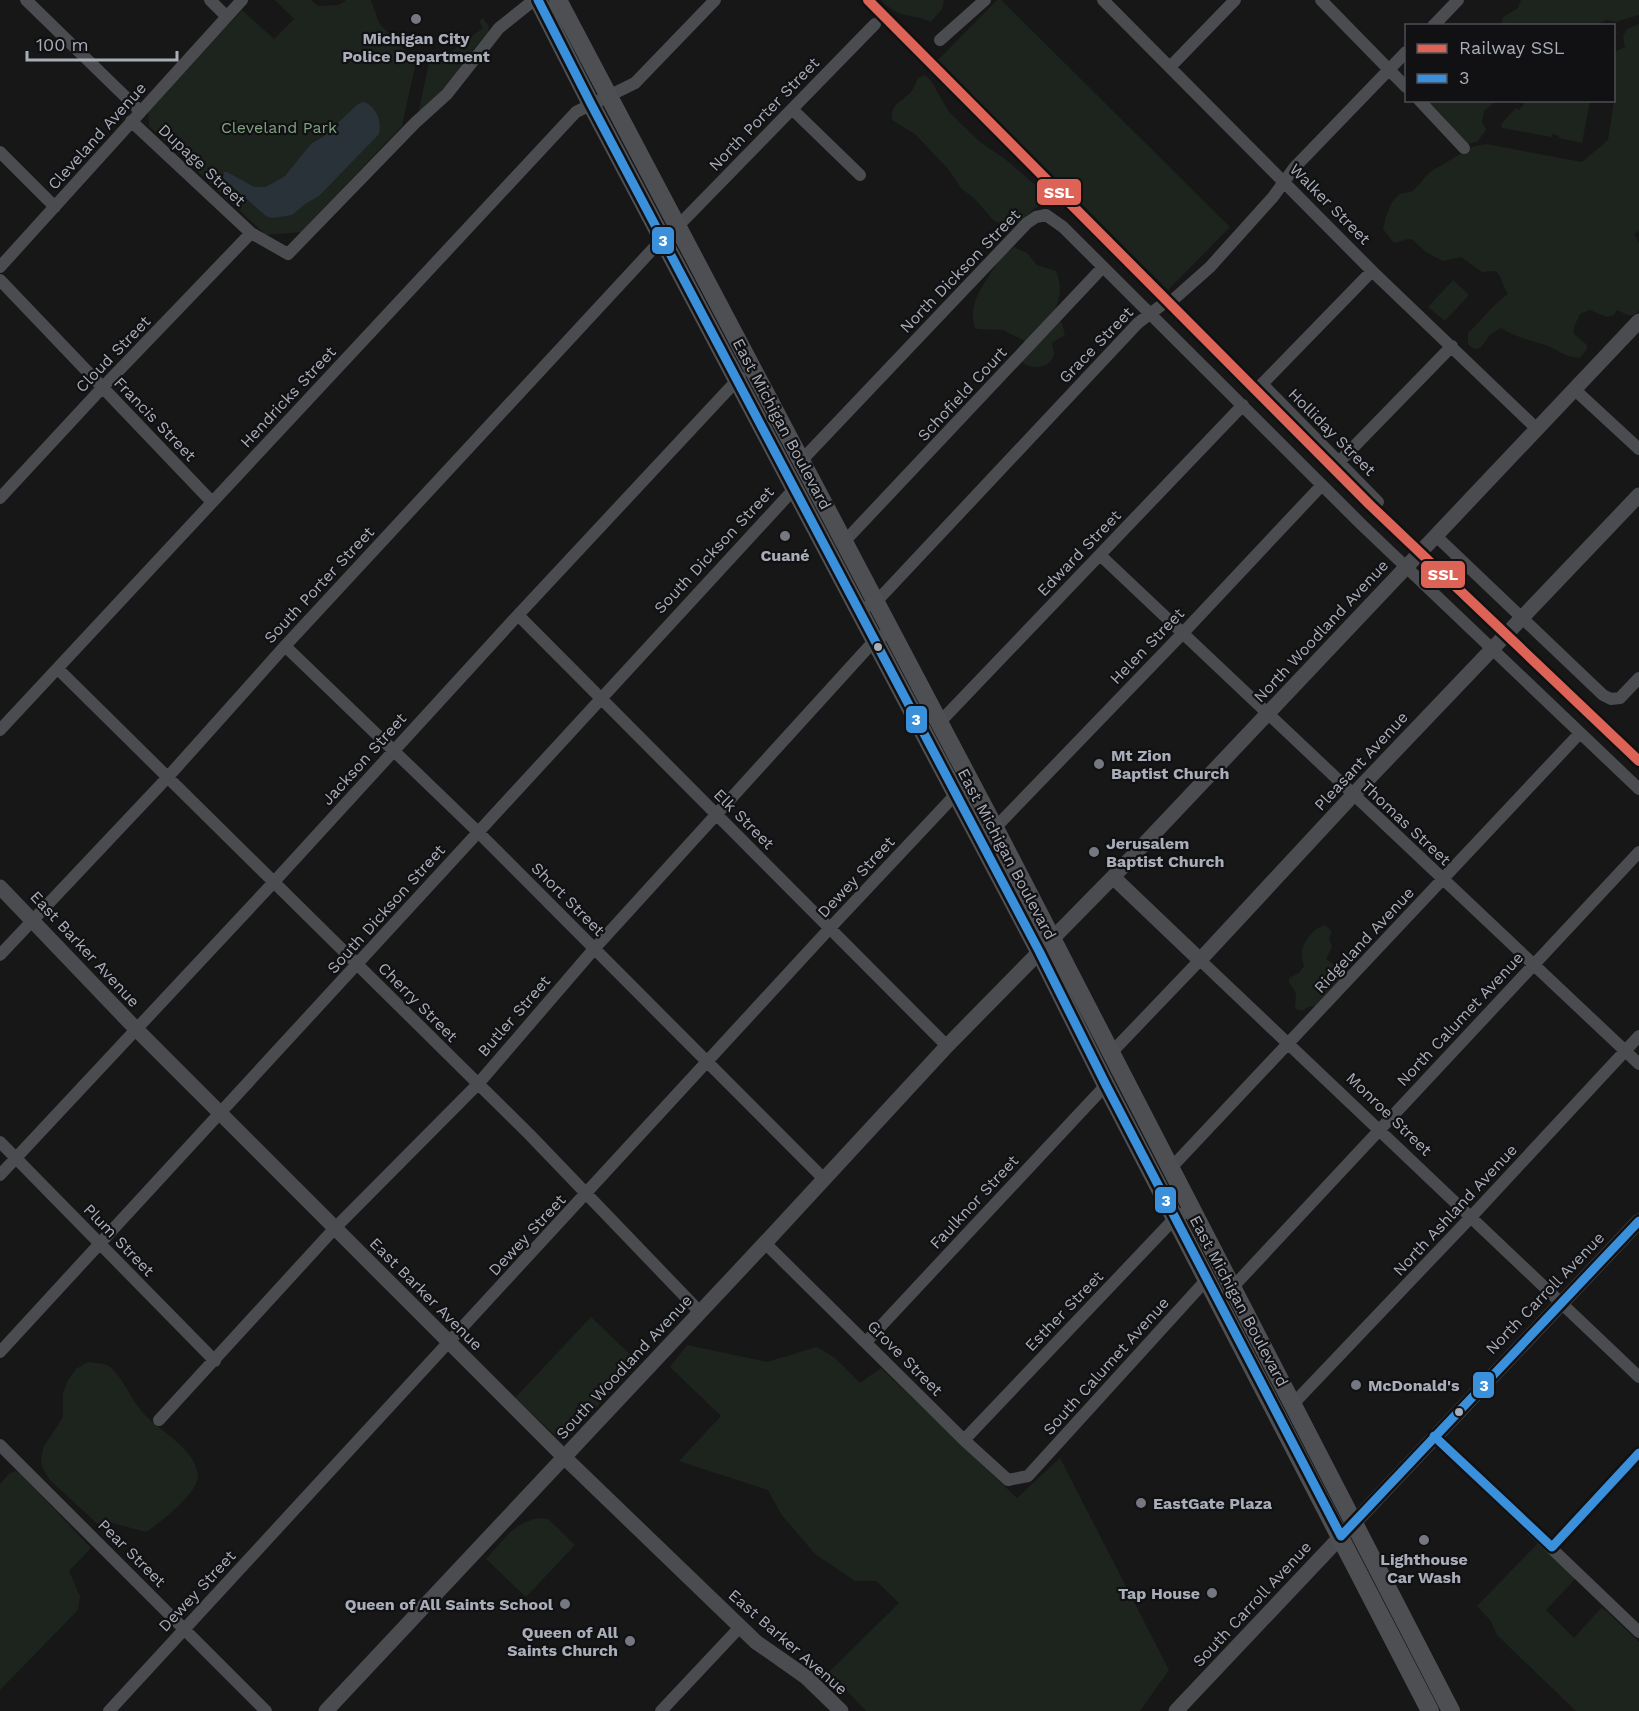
<svg xmlns="http://www.w3.org/2000/svg" width="1639" height="1711" font-family="'Work Sans',sans-serif">
	<style>
		.green { fill: #1d241e }
		.water { fill: #2a3239 }
		.lines { fill: none; stroke-linecap: round; stroke-linejoin: round }
		.minor { stroke: #4b4c50; stroke-width: 12 }
		.tertiary { stroke: #4b4c50; stroke-width: 15 }
		.primary { stroke: #4d4f52; stroke-width: 18 }
		.bus-1-casing { stroke: #111113; stroke-width: 14 }
		.bus-1 { stroke: #3a90db; stroke-width: 9 }
		.rail-1-casing { stroke: #111113; stroke-width: 15 }
		.rail-1 { stroke: #dc6356; stroke-width: 10 }
		.poi-dot { fill: #757880; stroke: #111113; stroke-width: 2 }
		.bus-dot { fill: #a8adb8; stroke: #111113; stroke-width: 2 }
		.labels { text-anchor: middle; dominant-baseline: central; stroke-width: 4.5; stroke-linejoin: round; paint-order: stroke }
		.poi-label { font-size: 16px; font-weight: bold; fill: #a8adb8; stroke: #111113; text-anchor: start }
		.street-label { font-size: 16px; fill: #a8adb8; stroke: #111113 }
		.park-label { font-size: 16px; fill: #7fa381; stroke: #111113 }
		.line-badge { stroke: #111113; stroke-width: 2 }
		.badge-label { font-size: 16px; text-anchor: middle; font-weight: bold; fill: #fff }
	</style>
	<rect width="100%" height="100%" fill="#171717"/>
	<path class="green" d="M275,0h36l7,6 21,-1 7,-5h25l8,23 37,39 -14,64 -101,106 -35,3 -117,-109 -1,-17 94,-99 32,29 20,-20z
		M881,0h62l1,1 -2,8 -11,13c-20,-9 -33,-3 -50,-22z
		M997,0h4l229,227 -62,63 -231,-229z
		M1521,0h118v15l-23,7 -10,-2 -9,5h-96l2,-8 15,-9z
		M483,18l6,9 -1,5 -16,19 -26,38 -25,22 -2,-2 11,-50 5,-6 5,7 43,-32 -4,-7z
		M1639,24v207l-5,3 5,9v68c-7,8 -13,3 -22,-1l-3,5 -7,2 -17,-7 -10,4 -6,13v7l13,11v4l-7,9c-17,-1 -20,-8 -35,-13 -16,-5 -30,-8 -44,-17l-10,6 -11,14 -6,1 -6,-5v-11c14,-13 24,-28 40,-39 -6,-8 -5,-16 -12,-23l-14,1 -21,-15 -18,4 -17,-9 -13,-12 -5,-1 -14,4 -11,-14 3,-13 6,-14 8,-8 13,-3 17,-19 42,-25 14,-3 96,18 26,-22 6,-39v-49l11,-5 -2,-11 4,-7z
		M924,75l6,4 19,33 31,30 25,17 35,30 5,9 -1,6 -9,4 -16,14 -16,4 -11,-7 -17,-20 -13,-10 -14,-20 -33,-35 -23,-14c-2,-16 10,-18 19,-28 3,-4 5,-10 7,-14z
		M1524,100l66,1 -8,42 -23,-5v-2l-7,-2v3l-50,-9 -1,-4 15,-16 3,2 5,-6z
		M1427,101h69l-12,10 -2,11 4,8 -9,12 -19,4 -14,-29z
		M1014,247l13,6 10,12 19,6c6,15 5,26 -2,41l8,11 3,12 -13,8c0,1 2,10 2,10 -2,16 -23,17 -32,9l7,-19 -26,-13 -25,-1 -3,-1c-7,-23 5,-38 17,-57 8,-12 9,-16 22,-24z
		M1453,280l16,15 -24,26 -17,-14z
		M1325,925l7,7 -3,6 3,9 -6,12 14,9 3,9c-9,12 -17,15 -24,28l-11,2 -6,4 -7,-2 1,-16 -7,-11v-4l10,-5 5,-7c-1,-4 -3,-10 -2,-15 2,-11 12,-23 23,-26z
		M591,1317l47,45 -70,76 -9,1 -44,-41z
		M687,1345l80,17 50,-15 18,11 25,25 21,-15 136,130 43,-40 109,212 -29,41h-274l-37,-39 70,-69 -23,-22h-21l-40,-27 -34,-40 -13,-24 -89,-29 42,-45 -51,-49z
		M88,1362c7,1 17,1 22,5 15,13 21,34 35,48 17,18 51,34 53,61 1,16 -39,48 -52,56l-34,-9 -9,6 -53,-49 -7,-11 -2,-7 2,-14 20,-31v-24l5,-13 8,-11z
		M15,1471l6,3 70,74 -22,23 11,25 -2,14 -78,80v-206l9,-10z
		M538,1518l10,1 27,26 -49,52 -40,-38c18,-19 26,-35 52,-41z
		M1539,1542l38,35 -31,33 28,28 28,-31 37,35v69h-63l-79,-76 -7,-15 -13,-14z"/>
	<path class="water" d="M364,102c13,5 18,20 15,32l-60,62 -14,8 -13,11 -20,3 -6,-2 -43,-38 1,-6h3l27,15h11l10,-5 10,-6 26,-32 13,-8 34,-32z"/>
	<g class="lines">
		<path class="minor" d="M26,0l114,111
			M210,0l16,16
			M1103,0l269,271 165,158
			M1321,0l85,87
			M1433,26l25,-26
			M940,40l45,-40
			M1170,67l65,-67
			M1419,100l45,48
			M792,109l68,66
			M131,121l120,112 37,21 127,-131 32,-29 52,-66 35,-28
			M0,152l55,55
			M677,227l198,-203
			M0,267l242,-267
			M1372,271l-110,113 116,118
			M0,280l212,222
			M1574,389l65,60
			M801,461l226,-238 9,-6 10,-2 17,12 299,298 277,264
			M1338,463l114,-117
			M0,498l102,-110 149,-155
			M1436,536l167,159 8,4 9,-1 19,-20
			M844,542l259,-275
			M1100,555l539,509
			M860,610l16,-8 262,-279 29,-22 7,-2 36,-32 63,-70 21,-29 112,-116
			M518,615l429,431
			M285,646l193,186 346,347
			M58,669l471,465 170,177
			M939,723l304,-318
			M0,730l576,-618 59,-29 80,-83
			M995,828l187,-194 140,-149
			M0,955l167,-177 118,-132 378,-408
			M1111,1053l89,-93 439,417
			M0,1142l215,219
			M1170,1169l410,-436
			M0,1175l273,-292 245,-268 222,-238
			M765,1243l199,197 44,40 20,-4 180,-198
			M1232,1288l407,-436
			M866,1342l240,-257
			M0,1352l795,-864
			M1293,1404l178,-187 168,-181
			M159,1420l175,-191 144,-145 116,-135 281,-309 16,-9
			M1434,1436l205,196
			M964,1440l211,-222 16,-9
			M0,1445l266,266
			M1552,1547l87,-94
			M109,1711l721,-783 126,-134 17,-7
			M661,1711l79,-84"/>
		<path class="tertiary" d="M1113,877l87,83 153,-165 286,-300
			M0,887l136,142 428,428 192,185 50,35 35,34
			M326,1711l439,-468 182,-197 166,-169 526,-556
			M1176,1711l463,-490"/>
		<path class="primary" d="M538,0l53,104 448,847 67,134 324,626
			M558,0l437,828 456,883"/>
		<defs>
			<path id="bus-1" d="M538,0l53,104 448,847 67,134 235,451 298,-315
				M1434,1436l118,111 87,-94"/>
		</defs>
		<use href="#bus-1" class="bus-1-casing"/>
		<use href="#bus-1" class="bus-1"/>
		<defs>
			<path id="rail-1" d="M868,0l502,505 269,256"/>
		</defs>
		<use href="#rail-1" class="rail-1-casing"/>
		<use href="#rail-1" class="rail-1"/>
	</g>
	<g class="poi-dot">
		<circle cx="416" cy="19" r="6"/>
		<circle cx="785" cy="536" r="6"/>
		<circle cx="1099" cy="764" r="6"/>
		<circle cx="1094" cy="852" r="6"/>
		<circle cx="1356" cy="1385" r="6"/>
		<circle cx="1141" cy="1503" r="6"/>
		<circle cx="1424" cy="1540" r="6"/>
		<circle cx="1212" cy="1593" r="6"/>
		<circle cx="565" cy="1604" r="6"/>
		<circle cx="630" cy="1641" r="6"/>
	</g>
	<g class="bus-dot">
		<circle cx="878" cy="647" r="5"/>
		<circle cx="1459" cy="1412" r="5"/>
	</g>
	<g class="labels">
		<g class="poi-label">
			<text x="416" y="38" text-anchor="middle">Michigan City<tspan x="416" dy="18">Police Department</tspan></text>
			<text x="785" y="555" text-anchor="middle">Cuané</text>
			<text x="1111" y="755">Mt Zion<tspan x="1111" dy="18">Baptist Church</tspan></text>
			<text x="1106" y="843">Jerusalem<tspan x="1106" dy="18">Baptist Church</tspan></text>
			<text x="1368" y="1385">McDonald's</text>
			<text x="1153" y="1503">EastGate Plaza</text>
			<text x="1424" y="1559" text-anchor="middle">Lighthouse<tspan x="1424" dy="18">Car Wash</tspan></text>
			<text x="1200" y="1593" text-anchor="end">Tap House</text>
			<text x="553" y="1604" text-anchor="end">Queen of All Saints School</text>
			<text x="618" y="1632" text-anchor="end">Queen of All<tspan x="618" dy="18">Saints Church</tspan></text>
		</g>
		<g class="street-label">
			<text transform="translate(764 114) rotate(-46)">North Porter Street</text>
			<text transform="translate(97 136) rotate(-48)">Cleveland Avenue</text>
			<text transform="translate(202 165) rotate(43)">Dupage Street</text>
			<text transform="translate(1330 204) rotate(45)">Walker Street</text>
			<text transform="translate(960 271) rotate(-46)">North Dickson Street</text>
			<text transform="translate(1096 345) rotate(-46)">Grace Street</text>
			<text transform="translate(113 354) rotate(-46)">Cloud Street</text>
			<text transform="translate(962 394) rotate(-47)">Schofield Court</text>
			<text transform="translate(288 397) rotate(-47)">Hendricks Street</text>
			<text transform="translate(155 419) rotate(46)">Francis Street</text>
			<text transform="translate(782 424) rotate(62)">East Michigan Boulevard</text>
			<text transform="translate(1332 432) rotate(45)">Holliday Street</text>
			<text transform="translate(714 550) rotate(-47)">South Dickson Street</text>
			<text transform="translate(1079 553) rotate(-46)">Edward Street</text>
			<text transform="translate(319 585) rotate(-47)">South Porter Street</text>
			<text transform="translate(1321 631) rotate(-47)">North Woodland Avenue</text>
			<text transform="translate(1147 646) rotate(-46)">Helen Street</text>
			<text transform="translate(364 759) rotate(-48)">Jackson Street</text>
			<text transform="translate(1361 761) rotate(-47)">Pleasant Avenue</text>
			<text transform="translate(744 819) rotate(45)">Elk Street</text>
			<text transform="translate(1406 823) rotate(43)">Thomas Street</text>
			<text transform="translate(1007 854) rotate(62)">East Michigan Boulevard</text>
			<text transform="translate(856 877) rotate(-47)">Dewey Street</text>
			<text transform="translate(568 899) rotate(45)">Short Street</text>
			<text transform="translate(386 909) rotate(-48)">South Dickson Street</text>
			<text transform="translate(1364 940) rotate(-47)">Ridgeland Avenue</text>
			<text transform="translate(85 949) rotate(47)">East Barker Avenue</text>
			<text transform="translate(418 1002) rotate(45)">Cherry Street</text>
			<text transform="translate(514 1016) rotate(-49)">Butler Street</text>
			<text transform="translate(1460 1019) rotate(-47)">North Calumet Avenue</text>
			<text transform="translate(1389 1114) rotate(44)">Monroe Street</text>
			<text transform="translate(974 1202) rotate(-47)">Faulknor Street</text>
			<text transform="translate(1455 1210) rotate(-47)">North Ashland Avenue</text>
			<text transform="translate(527 1235) rotate(-47)">Dewey Street</text>
			<text transform="translate(119 1240) rotate(46)">Plum Street</text>
			<text transform="translate(1545 1293) rotate(-46)">North Carroll Avenue</text>
			<text transform="translate(426 1294) rotate(45)">East Barker Avenue</text>
			<text transform="translate(1239 1301) rotate(62)">East Michigan Boulevard</text>
			<text transform="translate(1064 1311) rotate(-46)">Esther Street</text>
			<text transform="translate(905 1358) rotate(45)">Grove Street</text>
			<text transform="translate(1106 1366) rotate(-48)">South Calumet Avenue</text>
			<text transform="translate(624 1367) rotate(-47)">South Woodland Avenue</text>
			<text transform="translate(132 1553) rotate(45)">Pear Street</text>
			<text transform="translate(197 1591) rotate(-47)">Dewey Street</text>
			<text transform="translate(1252 1604) rotate(-47)">South Carroll Avenue</text>
			<text transform="translate(788 1642) rotate(41)">East Barker Avenue</text>
		</g>
		<g class="park-label">
			<text x="279" y="127">Cleveland Park</text>
		</g>
	</g>
	<g class="line-badge">
		<rect x="1036" y="178" width="46" height="28" rx="6" fill="#dc6356"/>
		<rect x="651" y="226" width="24" height="29" rx="6" fill="#3a90db"/>
		<rect x="1420" y="560" width="46" height="29" rx="6" fill="#dc6356"/>
		<rect x="905" y="705" width="23" height="29" rx="6" fill="#3a90db"/>
		<rect x="1154" y="1186" width="23" height="28" rx="6" fill="#3a90db"/>
		<rect x="1472" y="1371" width="23" height="28" rx="6" fill="#3a90db"/>
	</g>
	<g class="badge-label">
		<text x="1059" y="198">SSL</text>
		<text x="663" y="246">3</text>
		<text x="1443" y="580">SSL</text>
		<text x="916" y="725">3</text>
		<text x="1166" y="1206">3</text>
		<text x="1484" y="1391">3</text>
	</g>
	<rect x="1405" y="24" width="210" height="78" fill="#111113" stroke="#4d4f55" stroke-width="1.5"/>
	<rect x="1417" y="44" width="30" height="9" fill="#dc6356" stroke="#4d4f55" stroke-width="1.5"/>
	<text x="1459" y="54" font-size="18" fill="#a8adb8">Railway SSL</text>
	<rect x="1417" y="74" width="30" height="9" fill="#3a90db" stroke="#4d4f55" stroke-width="1.5"/>
	<text x="1459" y="84" font-size="18" fill="#a8adb8">3</text>
	<path d="M27 51v9h150v-9" fill="none" stroke="#a8adb8" stroke-width="3"/>
	<text x="36" y="51" font-size="18" fill="#a8adb8" stroke="#111113" stroke-width="4.5" paint-order="stroke">100 m</text>
</svg>
